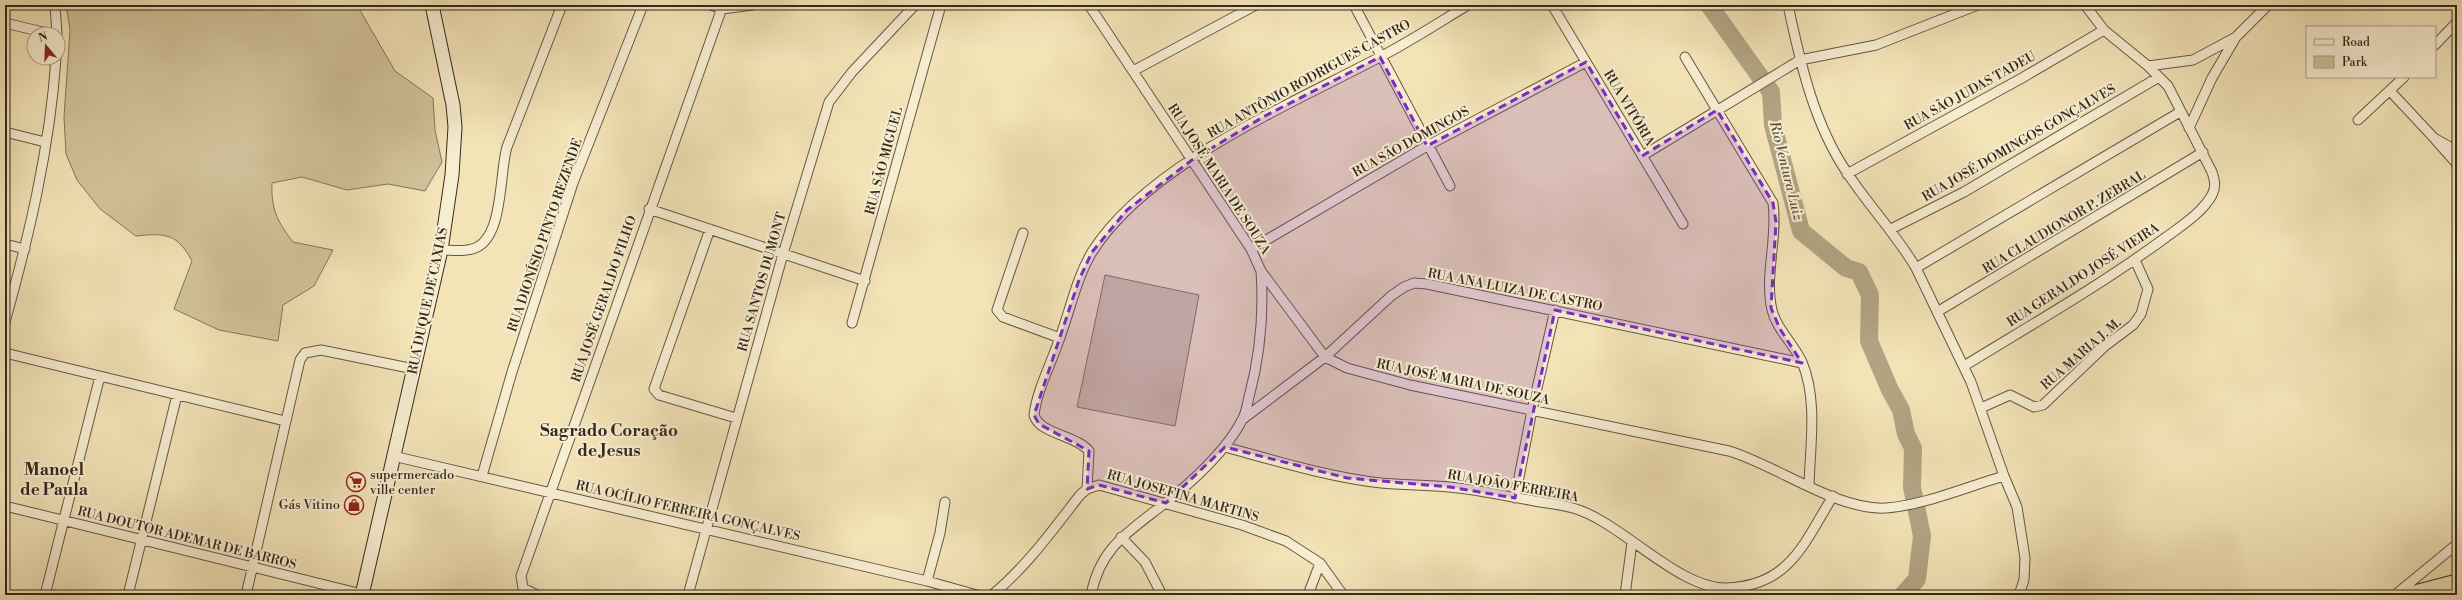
<svg xmlns="http://www.w3.org/2000/svg" width="2462" height="600" font-family="'Libre Bodoni',serif">
	<style>
		.green { fill: #d3c49d; stroke: #84765c }
		.lines { fill: none; stroke-linecap: round; stroke-linejoin: round }
		.river { stroke: #b2a483; stroke-width: 18 }
		.street-casing { stroke: #645843; stroke-width: 11 }
		.secondary-casing { stroke: #34291c; stroke-width: 15 }
		.highway-casing { stroke: #34291c; stroke-width: 19 }
		.street { stroke: #f7edd1; stroke-width: 9 }
		.secondary { stroke: #f7edd1; stroke-width: 13 }
		.highway { stroke: #f3e4b8; stroke-width: 17 }
		.marked { fill: #7b2cbf; fill-opacity: 0.2; stroke: #7b2cbf; stroke-width: 3; stroke-dasharray: 8 5; stroke-linejoin: round }
		.labels { text-anchor: middle; dominant-baseline: central; stroke-width: 4; stroke-linejoin: round; paint-order: stroke }
		.street-label { font-size: 13px; fill: #34291c; stroke: #f7edd1 }
		.poi-label { font-size: 13px; fill: #34291c; stroke: #f7edd1; text-anchor: start }
		.water-label { font-size: 14px; font-style: italic; fill: #5a4e3b; stroke: #f7edd1 }
		.district-label { font-size: 17px; font-weight: bold; fill: #34291c; stroke: #f7edd1 }
	</style>
	<rect width="100%" height="100%" fill="#f3e4b8"/>
	<filter id="stains"><feTurbulence type="fractalNoise" baseFrequency=".005" numOctaves="4"/><feColorMatrix values="0 0 0 0 .2 0 0 0 0 .09 0 0 0 0 .02 0 0 0 .5 -.17"/></filter>
	<radialGradient id="worn" r=".72"><stop offset=".6" stop-color="#630" stop-opacity="0"/><stop offset="1" stop-color="#630" stop-opacity=".3"/></radialGradient>
	<path class="green" d="M66,5h291l38,66 38,27 2,32 7,32 -17,29 -37,-7 -41,6 -45,-13 -30,6c-1,26 5,38 21,59l40,8 -19,36 -31,19 -5,36 -59,-11 -45,-21 18,-48c-15,-28 -27,-28 -56,-25l-36,-27 -23,-29 -11,-26 -2,-37 6,-87z
		M1105,275l94,20 -24,131 -98,-19z"/>
	<g class="lines">
		<path class="river" d="M1709,5l62,87 2,33 28,106 45,37 13,4 11,23 -1,46 21,49 11,20 5,24 7,14 -1,39 10,49 -5,43 -14,16"/>
		<defs>
			<path id="street" d="M55,5l2,29
				M711,5l11,4 31,-4
				M1089,5l162,244 10,22 64,86 22,11 63,17 319,66c47,14 109,60 157,57 39,-3 80,-21 118,-32
				M1354,5l96,181
				M1552,5l131,219
				M1788,5c12,57 26,120 60,169 21,32 48,60 68,94l55,114 33,94 13,31 8,51 -1,22 -5,15
				M5,23l46,11
				M2236,37l32,-32
				M2435,45l22,-23
				M1685,57l88,146c5,35 -9,73 -1,107 5,20 22,34 30,52 16,38 8,84 7,124
				M2148,66l45,-6 43,-23 -24,41 -23,50
				M1133,71l123,-66
				M2390,91l44,47
				M2358,120l46,-43
				M5,132l40,10
				M2457,149l-7,-2 -16,-9 23,26
				M1642,156l158,-96 76,-15 102,-40
				M1847,174l175,-96 82,-48
				M649,209l216,72
				M710,229l-56,160 5,6 77,23
				M1891,229l73,-37 195,-115
				M1023,233l-26,77 6,7 57,21
				M5,244l20,5
				M1251,249l176,-103 159,-84
				M441,250c10,0 21,2 31,-1 32,-7 27,-76 35,-102l55,-142
				M1916,268l264,-156
				M1937,312l266,-160
				M5,322c24,-86 45,-174 51,-264
				M852,323l89,-318
				M5,353l280,68
				M1964,366c67,-41 137,-81 201,-128 16,-12 37,-25 47,-43 4,-8 3,-14 0,-23l-44,-86 -20,-20 -44,-36 -19,-25
				M1981,408l29,-13 24,12 9,-2 62,-59 28,-21 8,-11 7,-25 -13,-29
				M1243,419l82,-62 66,-61 13,-9 10,-4 13,1 375,79
				M1225,447c52,14 103,30 156,36 23,2 46,2 68,4 27,2 54,9 81,13 14,3 29,4 43,8 47,13 105,81 153,80 64,-2 78,-45 107,-92
				M393,456l534,125 50,14
				M482,476l30,-104 61,-189 70,-178
				M1087,489l2,-38c-13,-16 -50,-17 -55,-36 3,-25 17,-51 25,-75 11,-29 17,-61 33,-88 55,-87 197,-147 286,-194 31,-16 60,-35 90,-53
				M1515,498l17,-88 23,-100
				M5,506l357,88
				M1121,537l24,25 17,33
				M927,581l13,-48 5,-31
				M45,595l55,-219
				M128,595l49,-200
				M246,595l54,-235 5,-7 16,-3 93,19
				M537,595l-14,-7 -2,-12 202,-571
				M688,595l95,-341 46,-152 23,-30 63,-67
				M992,595c35,-29 60,-64 88,-100l7,-6 12,-4 143,40 44,16 34,22 23,32
				M1091,595c9,-47 37,-63 73,-91 27,-21 63,-54 78,-84 4,-6 5,-15 7,-23 11,-41 15,-83 12,-126
				M1308,595l12,-32
				M1625,595l7,-53
				M2395,595l62,-51"/>
			<path id="secondary" d="M362,595l79,-345 11,-75 3,-48 -2,-22 -21,-100"/>
			<path id="highway" d="M2411,595l46,-12"/>
		</defs>
		<use href="#street" class="street-casing"/>
		<use href="#secondary" class="secondary-casing"/>
		<use href="#highway" class="highway-casing"/>
		<use href="#street" class="street"/>
		<use href="#secondary" class="secondary"/>
		<use href="#highway" class="highway"/>
	</g>
	<path class="marked" d="M1380,57l47,89 159,-84 56,94 75,-46 56,93 3,19 -5,86 9,21 22,34 -247,-53 -40,188 -65,-11 -103,-9 -122,-31 -59,56 -67,-18 -12,4 2,-38 -50,-27 -5,-9 45,-135 13,-28 35,-42 65,-50 71,-43z"/>
	<defs>
		<symbol id="supermarket-ring" viewBox="-11 -11 22 22"><circle r="9.5" fill="#f7edd1" stroke="#8f2418" stroke-width="1.5"/><path d="M-6-5.5h2.5l.6 2H6L4.5 2H-2.5L-4.4-4H-6ZM-1.5 3.2a1.3 1.3 0 1 0 .1 0ZM3 3.2a1.3 1.3 0 1 0 .1 0Z" fill="#8f2418"/></symbol>
		<symbol id="shop-ring" viewBox="-11 -11 22 22"><circle r="9.5" fill="#f7edd1" stroke="#8f2418" stroke-width="1.5"/><path d="M-5-2.5h2.3a2.7 3.5 0 0 1 5.4 0H5L5.5 6h-11ZM-1.5-2.5h3a1.5 2.3 0 0 0-3 0Z" fill="#8f2418"/></symbol>
	</defs>
	<g fill-rule="evenodd">
		<use href="#supermarket-ring" x="345" y="471" width="22" height="22"/>
		<use href="#shop-ring" x="343" y="494" width="22" height="22"/>
	</g>
	<g class="labels">
		<g class="street-label">
			<text transform="translate(1309 79) rotate(-29)">RUA ANTÔNIO RODRIGUES CASTRO</text>
			<text transform="translate(1970 91) rotate(-29)">RUA SÃO JUDAS TADEU</text>
			<text transform="translate(1629 108) rotate(59)">RUA VITÓRIA</text>
			<text transform="translate(1411 142) rotate(-29)">RUA SÃO DOMINGOS</text>
			<text transform="translate(2019 143) rotate(-30)">RUA JOSÉ DOMINGOS GONÇALVES</text>
			<text transform="translate(884 161) rotate(-75)">RUA SÃO MIGUEL</text>
			<text transform="translate(1219 179) rotate(57)">RUA JOSÉ MARIA DE SOUZA</text>
			<text transform="translate(2064 222) rotate(-31)">RUA CLAUDIONOR P. ZEBRAL</text>
			<text transform="translate(545 235) rotate(-71)">RUA DIONÍSIO PINTO REZENDE</text>
			<text transform="translate(2083 275) rotate(-33)">RUA GERALDO JOSÉ VIEIRA</text>
			<text transform="translate(762 282) rotate(-74)">RUA SANTOS DUMONT</text>
			<text transform="translate(1515 290) rotate(11)">RUA ANA LUIZA DE CASTRO</text>
			<text transform="translate(604 299) rotate(-71)">RUA JOSÉ GERALDO FILHO</text>
			<text transform="translate(428 301) rotate(-78)">RUA DUQUE DE CAXIAS</text>
			<text transform="translate(2081 354) rotate(-41)">RUA MARIA J. M.</text>
			<text transform="translate(1463 382) rotate(12)">RUA JOSÉ MARIA DE SOUZA</text>
			<text transform="translate(1513 486) rotate(10)">RUA JOÃO FERREIRA</text>
			<text transform="translate(1183 496) rotate(16)">RUA JOSEFINA MARTINS</text>
			<text transform="translate(688 511) rotate(13)">RUA OCÍLIO FERREIRA GONÇALVES</text>
			<text transform="translate(187 538) rotate(14)">RUA DOUTOR ADEMAR DE BARROS</text>
		</g>
		<g class="poi-label">
			<text x="370" y="475">supermercado<tspan x="370" dy="15">ville center</tspan></text>
			<text x="340" y="505" text-anchor="end">Gás Vitino</text>
		</g>
		<g class="water-label">
			<text transform="translate(1786 171) rotate(76)">Rio Ventura Luiz</text>
		</g>
		<g class="district-label">
			<text x="609" y="431">Sagrado Coração<tspan x="609" dy="20">de Jesus</tspan></text>
			<text x="54" y="470">Manoel<tspan x="54" dy="20">de Paula</tspan></text>
		</g>
	</g>
	<rect width="2462" height="600" fill="none" stroke="#f3e4b8" stroke-width="20"/>
	<rect x="6" y="6" width="2450" height="588" fill="none" stroke="#34291c" stroke-width="2"/>
	<rect x="10" y="10" width="2442" height="580" fill="none" stroke="#34291c"/>
	<rect x="2306" y="26" width="130" height="52" fill="#f7edd1" stroke="#a99f89"/>
	<rect x="2314" y="39" width="20" height="6" fill="#f7edd1" stroke="#a99f89"/>
	<text x="2342" y="46" font-size="12" fill="#34291c">Road</text>
	<rect x="2314" y="56" width="20" height="12" fill="#d3c49d" stroke="#a99f89"/>
	<text x="2342" y="66" font-size="12" fill="#34291c">Park</text>
	<g transform="translate(46 46) rotate(341)"><circle r="19" fill="#f7edd1" stroke="#a99f89"/>
	<path d="M0-3L7 15L0 10L-7 15Z" fill="#8f2418"/>
	<text y="-6" font-size="11" font-weight="bold" text-anchor="middle" fill="#34291c">N</text>
	</g>
	<rect width="100%" height="100%" filter="url(#stains)"/>
	<rect width="100%" height="100%" fill="url(#worn)"/>
</svg>
